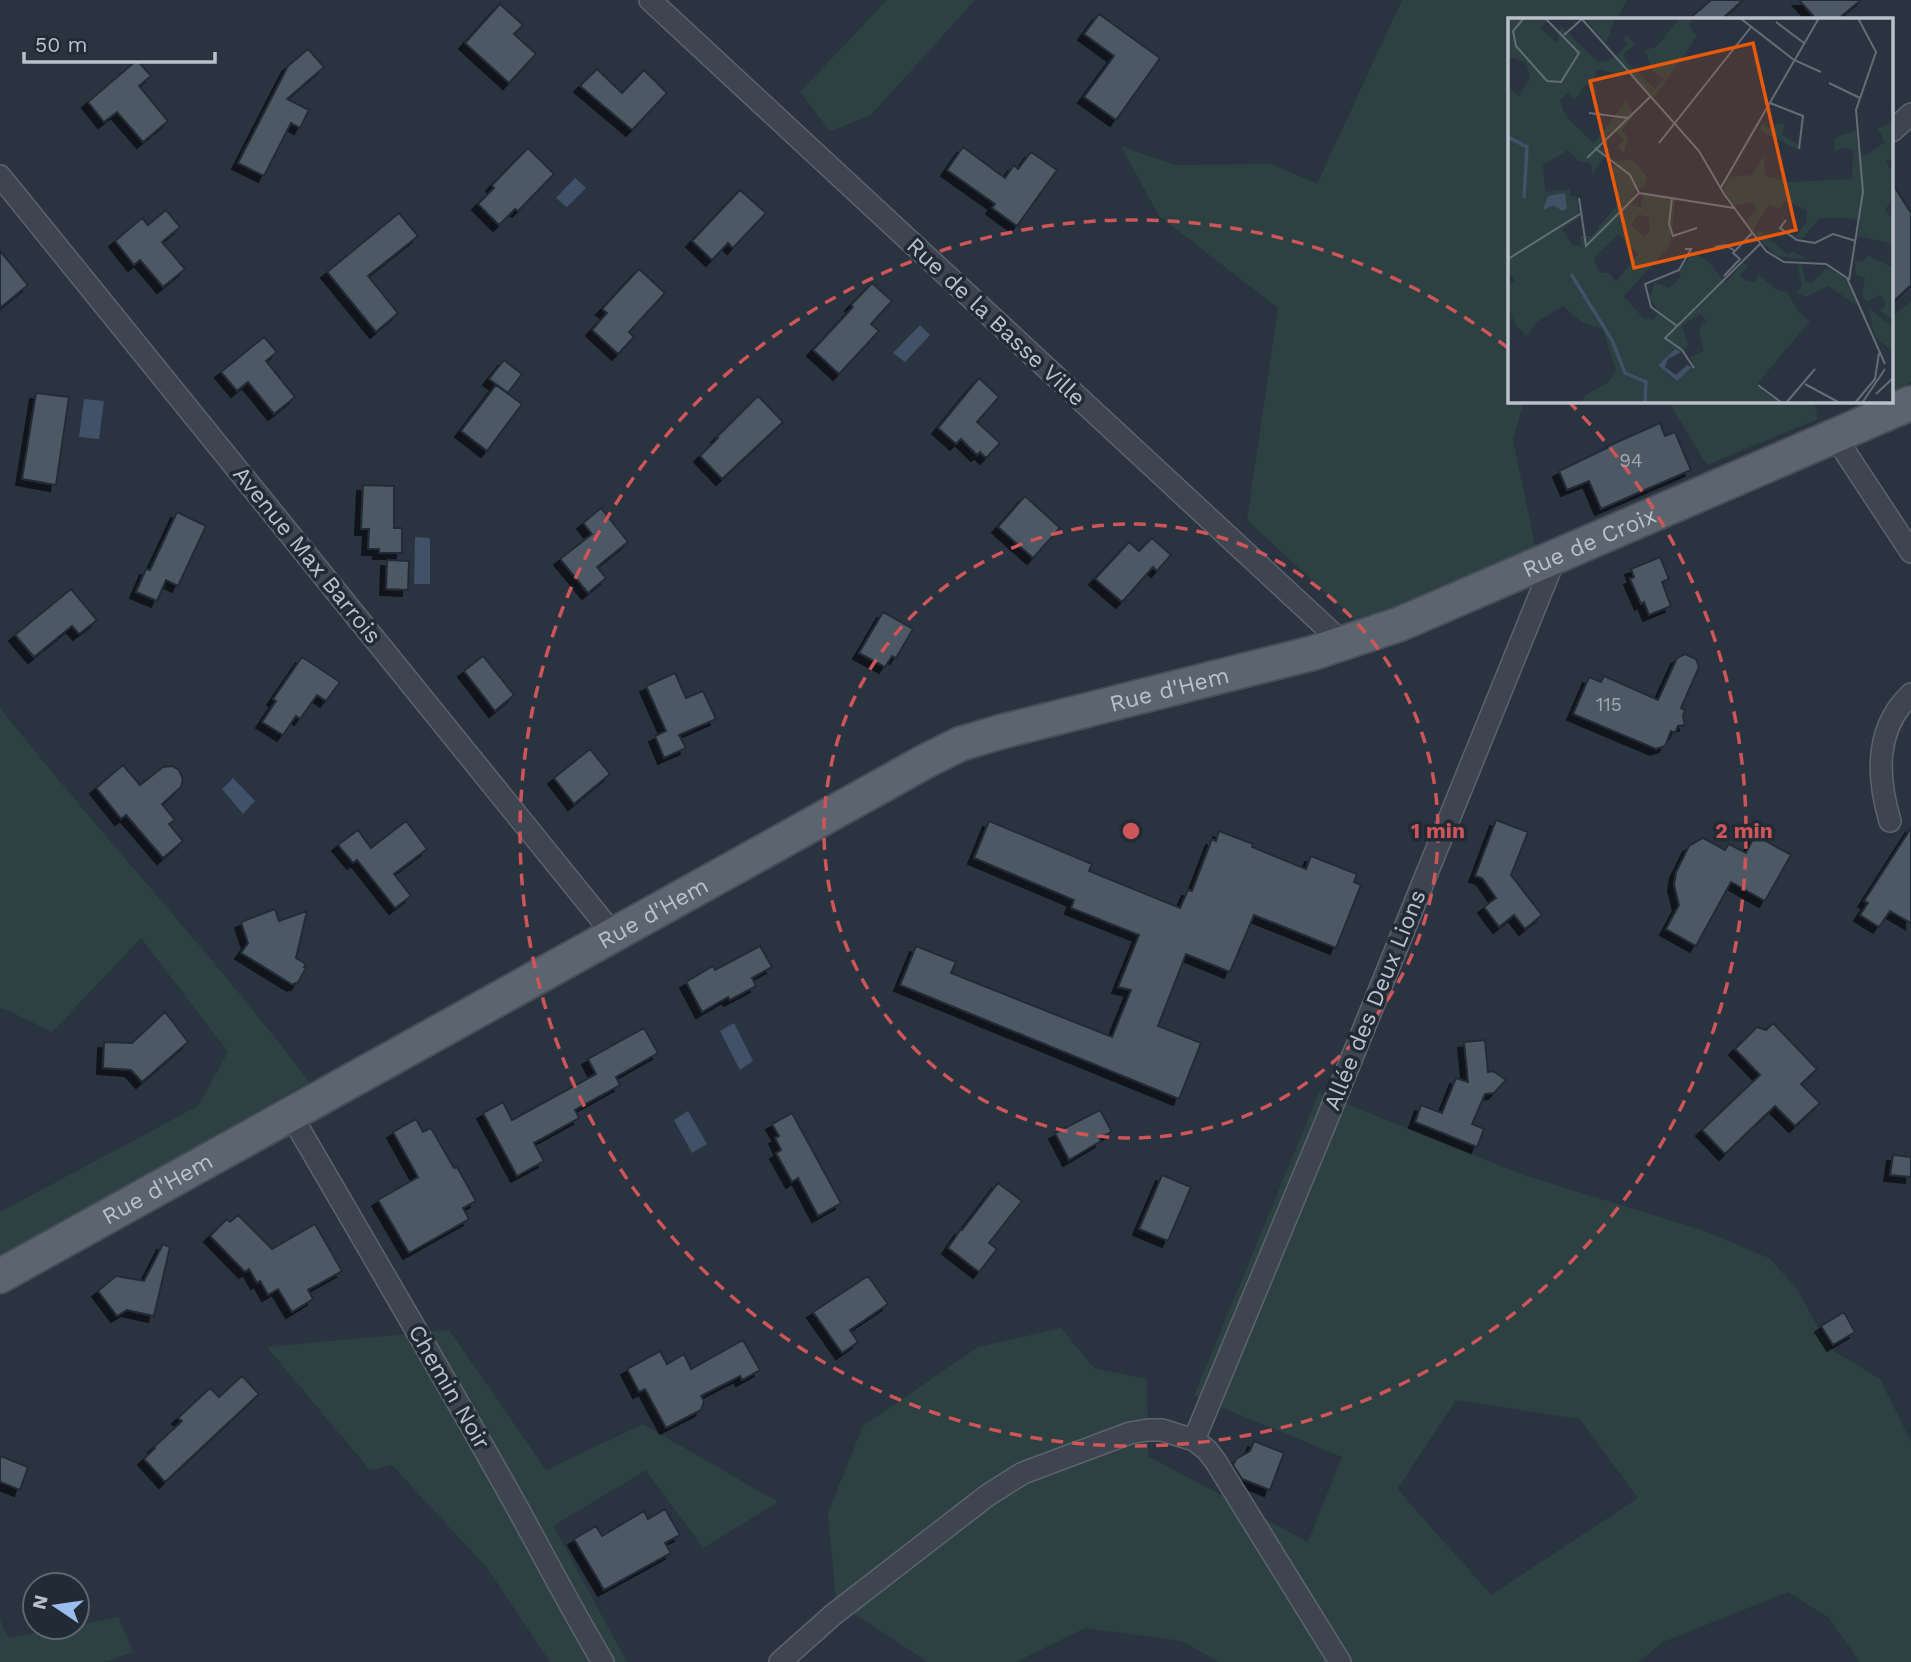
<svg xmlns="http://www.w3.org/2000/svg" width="1911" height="1662" font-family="'Work Sans',sans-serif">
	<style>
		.green { fill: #2d4142; fill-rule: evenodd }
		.water { fill: #415167 }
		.building { fill: #4e5965; stroke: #242c37; stroke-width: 2; filter: url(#shadow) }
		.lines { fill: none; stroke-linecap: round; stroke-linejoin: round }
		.street-casing { stroke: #5c636d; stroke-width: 24 }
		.primary-casing { stroke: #474e59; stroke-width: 37 }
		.street { stroke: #3e4550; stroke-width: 21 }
		.primary { stroke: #5c6470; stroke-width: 33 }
		.ring { fill: none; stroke: #ce5659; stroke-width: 3.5; stroke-dasharray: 12 9 }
		.labels { text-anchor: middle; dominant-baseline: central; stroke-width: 7; stroke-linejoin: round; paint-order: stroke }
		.number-label { font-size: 19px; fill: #a0a7b1 }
		.street-label { font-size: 23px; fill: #bbc1ca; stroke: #222a35 }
		.inset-river { fill: none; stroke: #415167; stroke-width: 3.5 }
		.inset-road { fill: none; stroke: #646c77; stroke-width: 2 }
		.view { fill: #e8590c; fill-opacity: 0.15; stroke: #e8590c; stroke-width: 3.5 }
		.inset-edge { fill: none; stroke: #bbc1ca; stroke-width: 3.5 }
		.centre { fill: #ce5659; stroke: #222a35; stroke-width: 3.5 }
		.ring-label { font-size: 21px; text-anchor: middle; font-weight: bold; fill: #ce5659; stroke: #222a35; stroke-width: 7; stroke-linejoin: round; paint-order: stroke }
	</style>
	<defs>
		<filter id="shadow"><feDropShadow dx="-6" dy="6" stdDeviation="0" flood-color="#0009"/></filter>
	</defs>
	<rect width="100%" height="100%" fill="#2a3340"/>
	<path class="green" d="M887,0h88l-105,116 -40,15 -30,-39z
		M1402,0h224l-8,19h-108v382h14l-11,39 23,110 -68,32 -112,39 -109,-101 31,-212 -119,-92 -38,-70 54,19 97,-1 45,20z
		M1911,302v80l-19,10v-76z
		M1668,401h146l4,18 -111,46z
		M0,708c100,127 212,245 309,374l-309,176v-46l198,-106 30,-54 -87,-114 -89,94 -49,-24 -3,1z
		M1319,1093l204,82 179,55 67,28 28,31 32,59 51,31 31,63v220h-51l-31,-44 -41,-26 -125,50 -25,20h-419l-37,-21 -97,-13 -69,34h-88l-92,-60 -8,-89 35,-87 115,-79 83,-19 33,40 53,11 1,77 160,86 34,-85 -148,-61zM1456,1400l124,19 58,79 -147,97 -94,-106z
		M449,1330l97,140 97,-46 135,78 -75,46 -57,-78 -93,56 74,136h-77l-62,-93 -96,-104 -22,5 -103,-123z
		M118,1617l15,35 -28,10h-105v-42l8,18 58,-11h11v-2z"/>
	<path class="water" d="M575,178l11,10 -19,19 -11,-9z
		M920,325l10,10 -25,27 -12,-9z
		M84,399l20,2 -5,38 -20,-2z
		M415,537l15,1v46h-16z
		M233,778l22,23 -12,13 -21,-25z
		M734,1023l19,38 -13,9 -20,-39z
		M688,1111l19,33 -15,9 -18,-33z"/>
	<path class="building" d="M1711,0h32l-21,19h-33z
		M1799,0h62l-23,19h-22z
		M500,4l23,21 -9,9 22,20 -27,29 -44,-40z
		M1099,14l61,44 -44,62 -32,-23 30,-41 -30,-22z
		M308,49l16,18 -37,32 22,11 -9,18 -9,-5 -27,53 -26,-13 50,-97z
		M137,60l14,16 -12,10 29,35 -25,21 -26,-30 -13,10 -16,-20z
		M597,69l25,24 22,-23 23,23 -35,37 -52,-44z
		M963,147l42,31 9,-13 4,4 13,-17 26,18 -40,56 -25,-18 3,-4 -48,-34z
		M528,148l26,26 -36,37 -3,-2 -16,16 -21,-21 16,-16 -2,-3z
		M1892,183l19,30v72l-19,18z
		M740,190l26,23 -33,35 -5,-5 -16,17 -20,-19z
		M166,210l14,17 -18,15 23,27 -22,18 -23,-27 -6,5 -19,-24 27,-23 6,7z
		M399,213l19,23 -50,40 30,37 -22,19 -49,-60z
		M0,251l28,34 -28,23z
		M639,269l26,24 -36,39 5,5 -16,17 -26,-24 15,-17 -5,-4z
		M872,283l20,18 -21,23 8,7 -40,43 -26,-24 40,-43 -2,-2z
		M264,337l13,15 -11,9 29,36 -21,17 -26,-32 -11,9 -16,-19z
		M504,360l18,14 -14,19 -19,-14z
		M979,378l20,19 -22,25 23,21 -14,15 -6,-6 -3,3 -16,-16 -5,5 -18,-16z
		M496,385l26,19 -35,47 -26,-20z
		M36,393l33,4 -13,88 -34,-6z
		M758,396l25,26 -61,57 -22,-23 18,-18 -1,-1z
		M1660,423l5,13 10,-4 16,38 -90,39 -12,-28 -22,9 -8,-19 48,-23 -1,-1z
		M363,485l31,1v42h8v25h-23v-4h-11l1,-20h-8z
		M1025,496l35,32 -27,30 -35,-31z
		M601,508l27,34 -31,25 9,11 -18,15 -28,-34 32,-25 -9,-11z
		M177,512l29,14 -28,60 -12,-6 -9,21 -21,-9 10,-23 4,1z
		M1152,538l19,17 -14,16 -4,-4 -31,35 -27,-23 34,-37 10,9z
		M1660,557l9,22 -7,3 9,24 -22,9 -5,-13 -3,2 -11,-25 4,-2 -3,-8z
		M387,560l22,1 -1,29 -22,-1z
		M71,589l26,31 -18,14 -7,-8 -38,31 -19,-22z
		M883,612l30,17 -17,29 -4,-2 -7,11 -26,-14z
		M1685,654l11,5 3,8 -18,41 4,2 -2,6 2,9 -7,1 -3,7 -4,-2 -6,15 -9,3 -83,-35 16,-37 12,5 3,-6 54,24 19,-42z
		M483,656l31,39 -19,16 -31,-40z
		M302,657l38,25 -14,19 -9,-6 -17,24 -4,-3 -13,19 -21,-13 14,-21 -3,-2z
		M675,673l11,25 17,-7 13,28 -37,16 7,13 -22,10 -9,-22 11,-5 -20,-45z
		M590,749l20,25 -36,30 -20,-26z
		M123,765l17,20 23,-18 9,-1 7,4 4,9 -2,8 -19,17 13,16 -6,4 14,17 -20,17 -37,-43 -5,4 -25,-31z
		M1496,820l32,12 -17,43 31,40 -17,14 -11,-14 -15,12 -15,-20 12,-9 -14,-20 -7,-2z
		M406,821l21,28 -33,25 17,22 -16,12 -38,-48 -4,3 -15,-18 20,-15 13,18z
		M989,821l103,43 -3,7 91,37 8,-18 4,1 20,-52 4,2 3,-10 34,13 -1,3 54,22 5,-13 46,18 -3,8 7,3 -25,63 -82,-33 -24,57 -44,-18 -28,72 43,17 -22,56 -279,-114 16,-39 40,16 -5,11 161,64 19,-47 -13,-3 21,-52 -68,-27 3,-8 -100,-42z
		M1911,828v95l-21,-12 -11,16 -19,-12 8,-12 -4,-2z
		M1755,835l36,20 -26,46 -34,-19 -35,64 -30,-17 13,-24 -5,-20 2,-13 13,-26 14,-8 22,12 4,-6 17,9z
		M275,909l4,12 28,-10 -11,47 10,6 -2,3 2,1 -9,16 -2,-1 -2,2 -52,-32 7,-10 -7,-21z
		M760,946l12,21 -20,11 4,8 -26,14 -2,-3 -26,15 -16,-30 27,-16 2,4z
		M165,1012l23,30 -46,40 -11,-12 -28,-2 1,-26 28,1z
		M1773,1023l44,46 -16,15 19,19 -25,23 -20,-20 -50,48 -23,-24 58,-55 -25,-26 22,-22 9,3z
		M644,1028l14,25 -42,24 4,8 -45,25 4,8 -45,25 10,18 -27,15 -34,-63 20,-11 9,18 84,-46 -8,-15z
		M1485,1040l3,32 5,-1 13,9 -12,13 -9,1 -13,30 12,5 -7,18 -62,-25 6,-17 21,8 14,-35 12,4 -4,-40z
		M1100,1110l12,22 -13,6 2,3 -32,19 -14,-27z
		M792,1113l49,90 -23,13 -20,-38 -6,4 -16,-29 5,-3 -6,-12 4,-2 -7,-12z
		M416,1119l7,13 8,-4 23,40 3,-1 19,34 -13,7 6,11 -60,34 -31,-53 40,-23 -25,-45z
		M1893,1155l18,2v20l-21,-2z
		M1162,1175l29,12 -23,54 -29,-12z
		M998,1183l24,18 -33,42 8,6 -18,23 -31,-24 13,-19 1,1z
		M238,1215l34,34 43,-25 27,47 -34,19 5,9 -21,13 -14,-23 -10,6 -8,-14 -3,2 -8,-14 -4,3 -35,-36 17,-17 3,3z
		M163,1244l7,3 -16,69 -27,-6 -10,6 -19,-25 18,-15 28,5z
		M868,1276l20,28 -38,26 8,12 -16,11 -29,-41z
		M1844,1312l11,20 -22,13 -12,-19z
		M743,1340l17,30 -18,10 -2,-4 -39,20 3,5 -3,9 -35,18 -21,-39 -6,3 -12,-23 33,-18 7,13 17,-10 7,15z
		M242,1376l17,18 -94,88 -21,-23 11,-11 -1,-1 28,-26 -4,-3 32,-30 9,9z
		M1254,1441l30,12 -14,37 -28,-11 -9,-14 3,-6 14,-8z
		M0,1456l28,11 -8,23 -20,-8z
		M665,1509l15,26 -15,8 6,10 -67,37 -30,-51 22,-13 6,10 42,-25 4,8z"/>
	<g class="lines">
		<defs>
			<path id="street" d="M650,0l693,643
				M1892,131l19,-17
				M0,176l614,759
				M1834,435l77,117
				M1890,821c-13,-44 -16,-92 21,-127
				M291,1115c68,117 137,234 204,353 37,64 70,131 108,194
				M1194,1440l129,-311 232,-571
				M780,1662l54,-48 154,-119 35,-22 107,-40 18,-3h14l32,10 13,10 9,12 124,200"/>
			<g id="primary">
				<path id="s1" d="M0,1276l926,-515 34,-17 40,-12 313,-79 87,-29 511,-221"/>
			</g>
		</defs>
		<use href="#street" class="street-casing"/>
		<use href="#primary" class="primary-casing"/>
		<use href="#street" class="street"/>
		<use href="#primary" class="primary"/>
	</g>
	<g class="ring">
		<circle cx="1131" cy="831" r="307"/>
		<path d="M1568 401A613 613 0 1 1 1508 348"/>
	</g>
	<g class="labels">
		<g class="number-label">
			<text x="1631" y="460">94</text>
			<text x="1609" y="704">115</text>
		</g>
		<g class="street-label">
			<text transform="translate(996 322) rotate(43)">Rue de la Basse Ville</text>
			<text stroke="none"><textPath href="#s1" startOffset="1760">Rue de Croix</textPath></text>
			<text transform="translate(307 555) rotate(51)">Avenue Max Barrois</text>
			<text stroke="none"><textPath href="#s1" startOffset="1314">Rue d'Hem</textPath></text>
			<text stroke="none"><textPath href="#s1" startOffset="747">Rue d'Hem</textPath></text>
			<text transform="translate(1375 1000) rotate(-68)">Allée des Deux Lions</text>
			<text stroke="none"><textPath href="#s1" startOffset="180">Rue d'Hem</textPath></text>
			<text transform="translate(449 1387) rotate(60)">Chemin Noir</text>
		</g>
	</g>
	<g transform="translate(1508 18)">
		<rect width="385" height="385" fill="#2a3340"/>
		<path d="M0,0h40l-7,11 16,14 4,-17 37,36 15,-3 15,-15 -5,-5 4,-5 8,11 -11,8 1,7 30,29 9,-11 -11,-6 -8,-22 11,-3 24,-29h11l-2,7 8,11 -43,62 -28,-30 -8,6 -21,-5 -4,12 4,10 -3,3 -8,-10 -11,16 -7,-7 -8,7 5,16 29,27 33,-43 6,17 -11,13 6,8 -4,15 -7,-6 7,-7 -8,-8 -15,14 6,6 -15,23 -1,-11 -13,-3 -10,-11 -25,15 2,27 25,-3v7l7,1 2,21 -17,11 10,16 9,1 -1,-10h12l24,-30 2,-20 -8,-10 5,-15 18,-1 14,17 -3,10 -8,2 -4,17 9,1 2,-15 33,5 -6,48 -46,51 19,22 11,2 5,-9 -9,-12 5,-17 14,6 12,-11 -2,-6 14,-18 13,6 20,24 17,-20 5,3 -8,9 4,5 10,2 5,-7 16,14 13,4 10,19 12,9 -54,64 23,18h-198l5,-8 24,-14 6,-10 -13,-42 -20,-6 -20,-17 -26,16 -11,14 -11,-12 -7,-19v-19l7,-6 -7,-9v-184l11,9 11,-18 -4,-16 -18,-5zM131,196l10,4 1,12 -6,7 -13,-12zM111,216l19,20 -22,28 -7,-9h-9l-7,-15zM192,296l8,8 -6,2 -3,8 5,19 -14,6 4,8 -19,16 -17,-16 16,-16 7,3 7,-7 -6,-19zM77,0h30l-9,26zM385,105v37h-8l6,10 2,-5v32l-8,13 8,10v24l-35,-8 3,-16 -14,-2h-28l-16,20 -8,-1 12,-15v-12l-22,-9 -5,7 -12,-3 -15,26 -7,-10 11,-11 -4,-8 -19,4 -11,-16 7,-13 22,-2 12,-19 1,20 25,6 62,-3 1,-29 -10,-3 -8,5v-14l21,-8 3,26 8,-1 18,-13 -7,-14zM254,106l11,6 3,-6h9l-3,11 17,10 -2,4 -36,-18zM252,213l28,24 5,-4 14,9 -30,-4 -22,-22zM360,237l25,13v52l-13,-9 6,-7 -6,-9 -12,6 -6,-4 3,-20 -9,-2 -1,-14 8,1zM294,246l4,19h7l13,-15 16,8 9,10 7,20 -30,-20 -23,11 -8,-5 5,-6 -5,-21zM360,289l25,21v24l-18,-15z" fill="#2d4142" fill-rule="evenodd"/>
		<path d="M57,175l2,16 -5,2 -8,-6 -11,5 5,-14zM167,331l6,3 -13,7 -3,8 11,8 11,-10 5,2 -15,14 -19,-16z" fill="#415167"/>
		<path class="inset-river" d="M0,119l19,10 -3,51M63,256l41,66 13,33 21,9 -1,21"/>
		<path class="inset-road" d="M16,0l-11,13 3,15 31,35 14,1 18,-29 -34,-35M73,0l118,133 25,43 42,57 18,11 42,2 21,14 38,86M232,0l54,42 27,12M268,4l28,21M56,17l18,-16M321,65l31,15M262,85l33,13 -4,33M81,95l39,5M151,125l92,-116M87,130l35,27 9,18M79,140l63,-61M212,171l99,-171M131,175l95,15M71,180l7,48 53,-53M164,180l-3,26 4,12 24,-8M278,202l-6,8 17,12 18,3 18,-9 23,7M207,229l10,-2 10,6M0,241l72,-45M216,258l16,-17 -7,-6 19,-20M341,262l14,-88 -7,-82 20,-58 -18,-34M169,308l-26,-19 -6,-23 34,-14 12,-21h-6M186,350l-12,-18 -17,-12 95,-94M297,366l35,19M250,367l24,18M368,376l17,-16M278,385l29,-34M347,385l20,-24 4,-26M354,385l23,-34"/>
		<path class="view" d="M245,25l43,187 -162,38 -44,-187z"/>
		<rect width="385" height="385" class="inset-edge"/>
	</g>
	<circle cx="1131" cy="831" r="10" class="centre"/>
	<g class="ring-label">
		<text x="1438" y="838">1 min</text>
		<text x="1744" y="838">2 min</text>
	</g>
	<g transform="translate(56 1606) rotate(283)"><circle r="33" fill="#222a35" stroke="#5f6671" stroke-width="2"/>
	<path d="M0-5L12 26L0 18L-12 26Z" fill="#9cbcee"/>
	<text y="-10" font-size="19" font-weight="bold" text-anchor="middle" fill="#bbc1ca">N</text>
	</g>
	<path d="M24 52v10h191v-10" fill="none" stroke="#bbc1ca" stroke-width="3.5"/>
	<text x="35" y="52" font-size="21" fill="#bbc1ca" stroke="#222a35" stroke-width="5" paint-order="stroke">50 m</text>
</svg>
